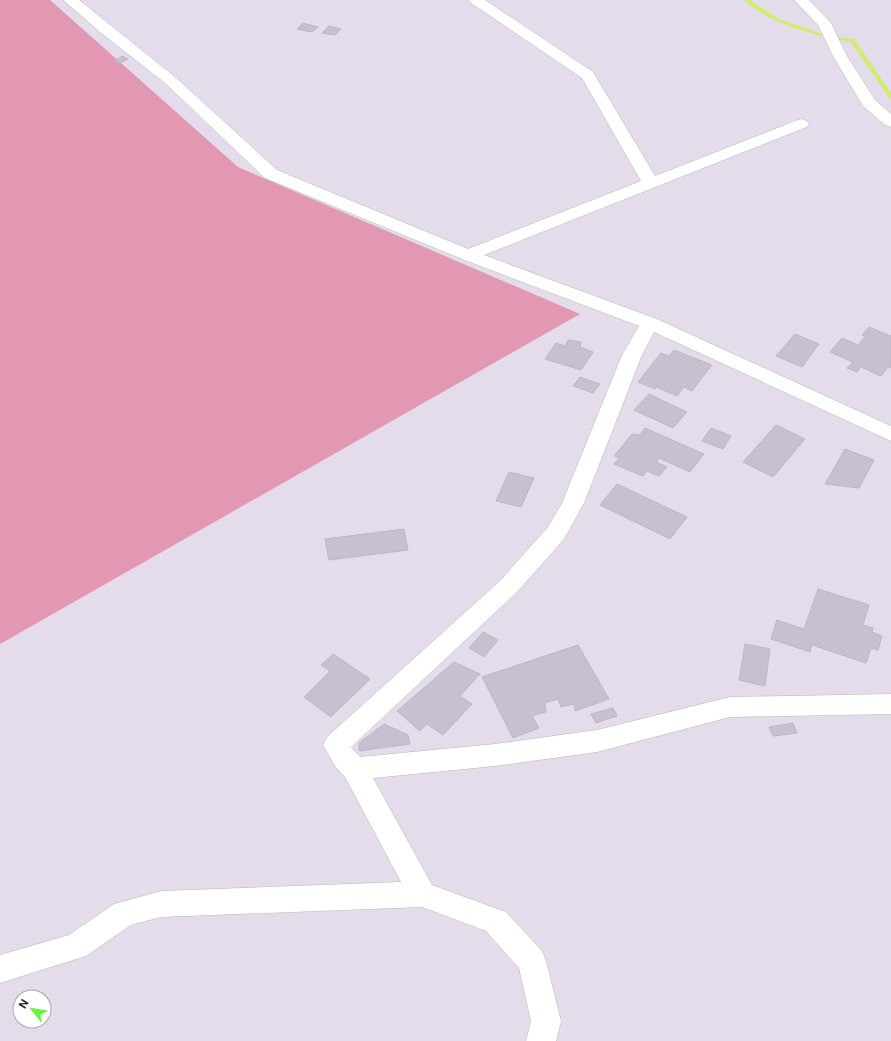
<svg xmlns="http://www.w3.org/2000/svg" width="891" height="1041" font-family="'Public Sans',sans-serif">
	<style>
		.green { fill: #e298b3 }
		.lines { fill: none; stroke-linecap: round; stroke-linejoin: round }
		.stream { fill: #cfed6f; fill-rule: evenodd }
		.building { fill: #c8c0ce; stroke: #c0b5c7 }
		.minor-casing { stroke: #b2bdaf; stroke-width: 1 }
		.minor { fill: #fff; fill-rule: evenodd }
	</style>
	<rect width="100%" height="100%" fill="#e4dbeb"/>
	<path class="green" d="M0,0h50l188,167 342,147 -580,330z"/>
	<g class="lines">
		<path class="stream" d="M744,0h6l29,19 44,15 32,6 36,53v6l-2,-1 -38,-56c-37,-7 -78,-16 -107,-42z"/>
	</g>
	<path class="building" d="M303,23l15,4 -6,5 -15,-3z
		M329,26l12,3 -6,6 -13,-2z
		M123,56l5,3 -8,4 -5,-3z
		M869,327l22,9v32l-3,-1 -7,9 -20,-9 -4,5 -10,-4 6,-6 -23,-10 12,-14 16,7 7,-8 -3,-2z
		M795,334l24,10 -17,23 -26,-11z
		M568,340l13,2 -1,5 13,5 -12,18 -36,-11 11,-16 9,3z
		M674,350l38,15 -20,26 -8,-4 -7,9 -21,-9 -1,2 -17,-7 23,-29 8,3z
		M580,377l20,7 -7,9 -20,-7z
		M649,394l38,18 -14,16 -39,-18z
		M776,425l29,14 -32,38 -30,-15z
		M645,428l59,26 -14,18 -31,-14 -3,4 11,5 -8,9 -12,-5 -4,5 -29,-12 5,-6 -5,-2 18,-22 8,1z
		M711,428l20,8 -8,13 -21,-8z
		M845,449l29,11 -15,28 -34,-4z
		M509,472l25,6 -13,29 -25,-6z
		M617,484l70,33 -17,22 -70,-34z
		M404,529l4,21 -79,10 -4,-21z
		M818,589l51,16 -6,20 10,3 -1,4 10,4 -4,14 -7,-2 -5,15 -54,-18 -2,7 -39,-13 6,-19 27,9z
		M483,632l15,8 -14,17 -15,-9z
		M745,644l25,5 -5,37 -26,-6z
		M578,645l31,54 -34,12 -1,-7 -13,3 -3,-8 -13,4 1,9 -14,4 7,12 -26,10 -31,-61z
		M333,654l37,25 -39,38 -27,-20 26,-26 -9,-6z
		M454,662l26,12 -20,22 12,8 -29,31 -16,-11 -7,7 -23,-20z
		M613,708l4,8 -21,7 -5,-9z
		M793,723l4,10 -24,3 -4,-9z
		M384,724l24,11 2,9 -51,7v-8z"/>
	<g class="lines">
		<defs>
			<path id="minor" d="M63,0h16l96,77 102,93 191,79 173,-68 -59,-103 -111,-75 -2,-3h16l108,72 62,104 140,-55 6,-2 6,2 2,3 -2,3 -323,128 173,64 234,107v15l-237,-109 -12,23 -58,148 -20,36 -47,53 -166,155 9,10 135,-13 102,-14 133,-33 161,-3v20l-161,3 -133,35 -102,14 -122,12 59,107 74,27 36,39 4,10 15,60 -5,20h-30l5,-20 -12,-53 -33,-37 -64,-24 -261,10 -30,8 -45,31 -86,27v-28l69,-20 45,-31 47,-13 240,-9 -56,-105 -10,-11 -12,-21 4,-8 174,-157 47,-53 14,-24 60,-148 17,-29 -177,-67 -197,-81 -100,-95 -65,-51z
				M794,0h15l22,23 16,33 28,44 16,14v13l-6,-2 -22,-19 -30,-50 -15,-31z"/>
		</defs>
		<use href="#minor" class="minor-casing"/>
		<use href="#minor" class="minor"/>
	</g>
	<g transform="translate(32 1009) rotate(301)"><circle r="19" fill="#ffffff" stroke="#a9a9a9"/>
	<path d="M0-3L7 15L0 10L-7 15Z" fill="#64f73c"/>
	<text y="-6" font-size="11" font-weight="bold" text-anchor="middle" fill="#292929">N</text>
	</g>
</svg>
